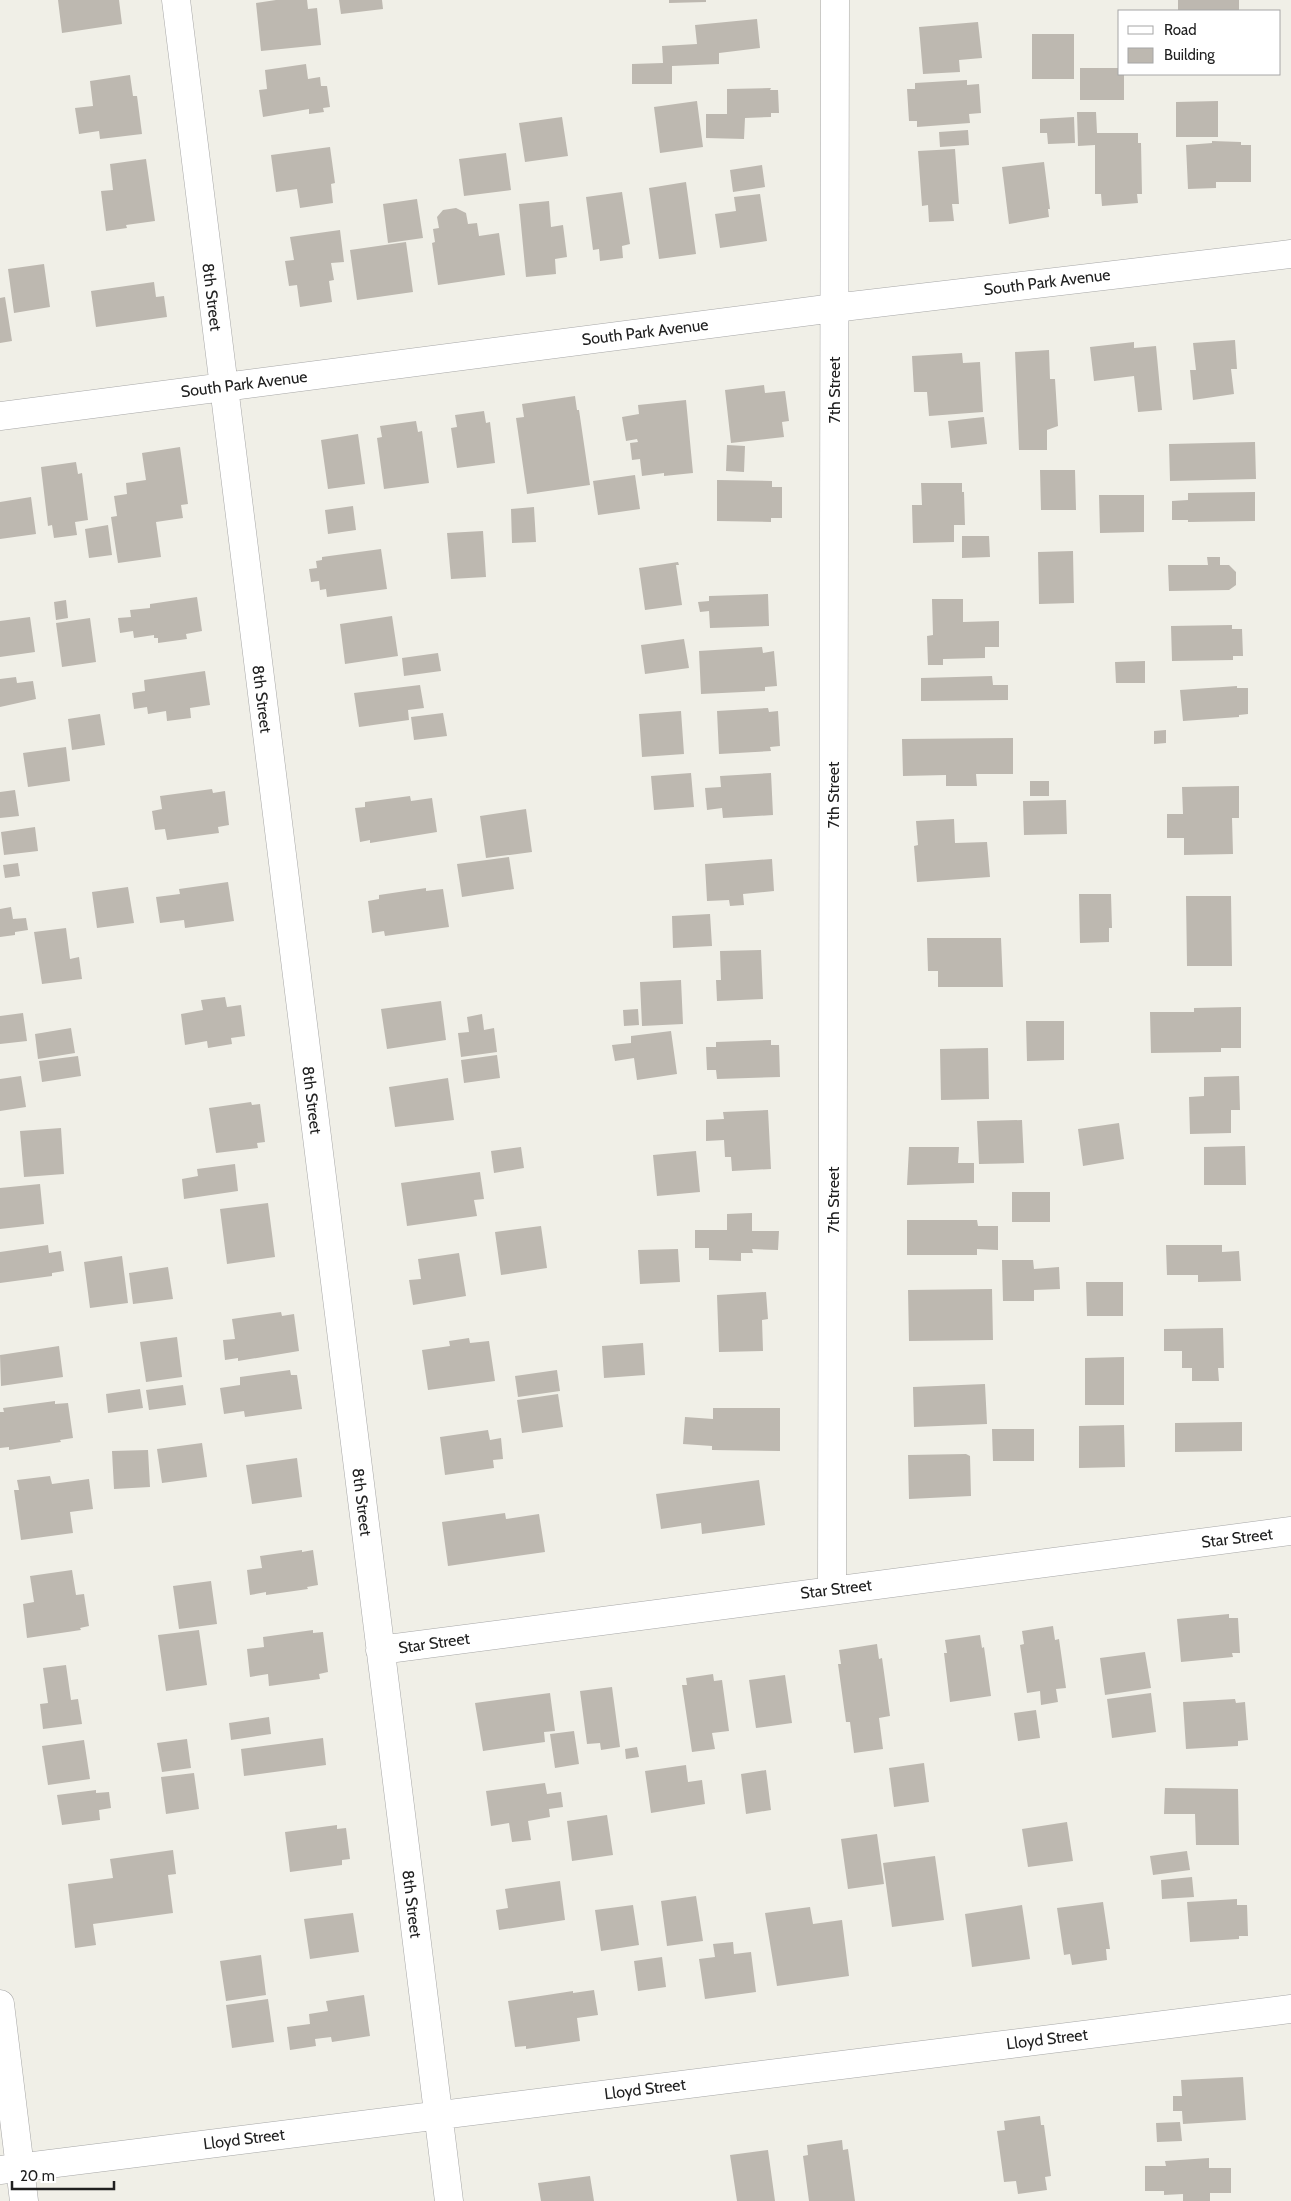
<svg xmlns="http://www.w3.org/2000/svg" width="1291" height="2201" font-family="Cabin,sans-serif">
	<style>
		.building { fill: #bdb8b0 }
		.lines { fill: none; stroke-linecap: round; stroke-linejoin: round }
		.minor-casing { stroke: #a7a7a7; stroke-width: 29 }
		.minor { stroke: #fff; stroke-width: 28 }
		.labels { text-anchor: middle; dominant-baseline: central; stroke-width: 4; stroke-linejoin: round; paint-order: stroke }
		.street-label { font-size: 16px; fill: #202020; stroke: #fff }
	</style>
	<rect width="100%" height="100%" fill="#f0efe7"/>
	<path class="building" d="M58,0h61l3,24 -60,9z
		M276,0h31l1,9 9,-1 4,37 -60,6 -5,-48z
		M339,0h43l1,9 -42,5z
		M669,0h37v2l-37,1z
		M1178,0h61v11h-61z
		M757,19l3,29 -41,5v11l-47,2v18h-40v-20l31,-1 -1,-17 35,-2 -2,-19z
		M978,22l4,36 -23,2 1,12 -37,2 -4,-47z
		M1032,34h42v45h-42z
		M306,64l2,15 12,-2 1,9h6l3,21 -7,1 1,4 -15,2v-5l-46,8 -4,-27 8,-1 -2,-19z
		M1080,68h40v6h4v26h-44z
		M130,75l3,21h4l5,38 -42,5 -1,-8 -20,3 -4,-26 18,-2 -3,-25z
		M967,80v5l12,-1 2,29 -12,1 1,9 -53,4v-6h-8l-2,-32h8v-6z
		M771,88l-1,2h8l1,23h-8v4l-26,1 -1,21 -38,-1v-24h21v-25z
		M697,101l6,46 -43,6 -6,-46z
		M1218,101v36h-42v-35z
		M1077,112h19l1,21h41v10h3l1,51h-5l1,9 -36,3 -1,-12h-6v-49l-17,1z
		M562,117l6,39 -43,6 -6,-39z
		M1074,117l1,26 -27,1 -1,-11h-7v-14z
		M968,130l1,15 -29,2 -1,-15z
		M1212,141l29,1v3h10v37h-35v6l-28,1 -2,-44 26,-2z
		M330,147l5,36 -4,1 2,19 -33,5 -3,-19 -21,3 -5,-37z
		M955,149l4,55h-7l2,17 -25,1 -1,-17 -6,1 -4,-55z
		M506,153l5,37 -47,6 -5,-37z
		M146,159l9,62 -29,4 1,3 -21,3 -5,-40 12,-1 -3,-26z
		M1044,162l6,47h-2l1,8 -40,7 -7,-57z
		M762,165l3,22 -32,5 -3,-22z
		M686,182l10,72 -37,5 -10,-71z
		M622,192l8,52 -8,2 1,12 -23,3 -1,-12 -6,1 -7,-53z
		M760,194l7,47 -47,7 -5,-34 21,-3 -2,-14z
		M417,199l6,39 -35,5 -5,-39z
		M549,201l2,26 12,-2 4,32 -12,2 1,15 -30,3 -7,-73z
		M456,208l10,5 2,11 9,-1 2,13 20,-3 6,42 -67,10 -6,-42 3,-1 -2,-13 6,-1 -2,-11 6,-7z
		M340,230l4,32 -13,1 3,17 -5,1 3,21 -32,5 -3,-22 -8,1 -4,-25 9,-1 -4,-23z
		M406,242l7,50 -56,8 -7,-50z
		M44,264l6,43 -36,6 -6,-44z
		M154,282l2,15 8,-1 3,21 -71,10 -5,-36z
		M5,297l7,44 -12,2v-45z
		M1235,340l2,29h-6l3,25 -41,6 -3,-30h6l-3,-27z
		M1134,342v6l22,-2 6,64 -24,2 -4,-36 -40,5 -4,-34z
		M1049,350l1,29h5l3,47 -11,4v20h-28l-4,-98z
		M962,353l1,10 17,-1 3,50 -54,4 -2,-24h-13l-2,-36z
		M764,385l1,8 20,-2 4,30 -7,1 2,15 -53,6 -6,-53z
		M575,396l2,14h2l11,75 -63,9 -11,-76 8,-1 -2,-13z
		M686,400l7,73 -29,3v-3l-22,3 -2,-17 -8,1 -2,-17 8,-1 -1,-3 -11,2 -4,-24 17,-3 -1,-9z
		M484,411l2,12 4,-1 5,41 -38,5 -6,-40 6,-1 -2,-12z
		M984,417l3,27 -36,4 -3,-27z
		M416,421l2,11 4,-1 7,52 -45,6 -7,-51 5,-1 -2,-11z
		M358,434l7,50 -37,5 -7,-49z
		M1255,442l1,37 -86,2 -1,-37z
		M727,445l18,1 -1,26 -18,-1z
		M180,447l8,57 -7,1 2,13 -27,4 5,35 -43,6 -7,-46 6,-1 -3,-20 13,-2 -1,-11 20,-3 -4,-27z
		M76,462l2,12 4,-1 6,47 -13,2 2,13 -23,3 -2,-13 -4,1 -7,-59z
		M1040,470h35l1,40h-35z
		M635,475l5,34 -42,6 -5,-34z
		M717,480l55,1v6h10v31h-11v4l-54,-1z
		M921,483h41v9h2l1,33h-11v17l-41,1 -1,-38h10z
		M1255,492v29l-67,1v-2h-16v-19l16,-1v-7z
		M1099,495h45v37l-44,1z
		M31,497l5,37 -36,5v-37z
		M353,506l3,24 -28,4 -3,-24z
		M534,507l2,35 -24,1 -1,-34z
		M108,525l4,30 -23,3 -4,-29z
		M483,531l3,46 -35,2 -4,-46z
		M962,536h27l1,21 -28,1z
		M381,549l6,40 -60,8 -1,-8 -6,1 -1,-9 -8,1 -2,-13 8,-1 -1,-7 6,-1v-3z
		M1073,551l1,52 -35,1 -1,-52z
		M1207,557h13v8h9l7,7v13l-7,5 -60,1 -1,-26h40z
		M678,562l1,3h-3l6,40 -37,5 -6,-42z
		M768,594l1,32 -59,2 -1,-17 -9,1 -2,-10 11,-1v-5z
		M197,597l5,34 -16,3 1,5 -29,4v-5h-4v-3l-20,3 -1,-7 -13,2 -2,-15 13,-1 -1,-7 20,-2v-4z
		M932,599h31v23l36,-1v26h-14v11l-42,1v6h-15l-1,-29 6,-1z
		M66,600l2,18 -12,2 -2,-18z
		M392,616l6,40 -53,8 -5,-40z
		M30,617l5,35 -35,5v-36z
		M90,618l6,44 -34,5 -6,-44z
		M1232,625v4h10l1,27h-10v4l-61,1 -1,-35z
		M684,639l5,29 -44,6 -4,-29z
		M762,647l1,6 11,-2 3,35 -12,1v4l-64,3 -2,-43z
		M438,653l3,18 -37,5 -2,-18z
		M1145,661v22h-29l-1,-21z
		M205,671l5,34 -20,3 1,10 -24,3 -1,-10 -18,3 -1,-7 -13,2 -2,-16 13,-2 -1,-11z
		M992,676l1,9h15v15l-87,1v-23z
		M16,677l1,6 16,-2 3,18 -36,8v-28z
		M420,685l4,23 -16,2 1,10 -50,7 -5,-34z
		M1237,686v2h11v26l-9,1v2l-56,4 -3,-31z
		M768,708l1,4 9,-1 2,35 -10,1 1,4 -52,3 -2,-43z
		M681,711l3,43 -42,3 -3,-43z
		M443,713l4,23 -33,4 -3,-23z
		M100,714l5,31 -33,5 -4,-31z
		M1166,730v13l-12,1v-13z
		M1013,738v36h-37l1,12h-31v-11l-43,1 -1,-37z
		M66,747l4,34 -42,6 -5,-34z
		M691,773l3,34 -40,3 -3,-34z
		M771,773l2,42 -50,3 -1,-10 -15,2 -2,-22 16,-1 -1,-11z
		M1030,781h19v15h-19z
		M1239,786v32h-7l1,36 -49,1v-17h-17v-24h16l-1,-27z
		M212,789l1,4 12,-2 4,34 -11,2 1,6 -52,7 -2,-11 -10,1 -3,-19 10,-2 -2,-13z
		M15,790l4,26 -19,2v-26z
		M410,796l1,5 21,-3 5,34 -67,11v-3l-10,2 -5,-34 10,-1v-5z
		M1066,800l1,34 -43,1 -1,-34z
		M526,809l6,43 -46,6 -6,-42z
		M954,819l1,24 32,-1 3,35 -73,5 -3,-36 4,-1 -2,-24z
		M35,827l3,24 -34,4 -3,-23z
		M509,857l5,32 -52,8 -5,-33z
		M772,859l2,32 -31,3 1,11 -14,1 -1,-6 -22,1 -2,-37z
		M18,863l2,13 -15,2 -2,-13z
		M228,882l6,39 -49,7 -1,-8 -24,3 -4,-26 24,-3 -1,-5z
		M128,887l6,36 -37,5 -5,-36z
		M426,888v3l17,-2 6,38 -64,9 -1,-5 -12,2 -4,-32 11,-2v-4z
		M1079,894h32l1,34h-3v14l-29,1z
		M1186,896h45l1,70h-45z
		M11,907l2,12 13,-1 2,12 -13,2v3l-15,2v-28z
		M710,914l2,32 -39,2 -1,-32z
		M66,928l4,31 9,-2 3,22 -40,5 -8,-52z
		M927,938h74l2,49h-65v-16h-10z
		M761,950l2,49 -46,2 -1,-21h5l-1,-29z
		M681,980l2,44 -41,2 -2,-44z
		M225,997l2,10 14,-2 4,31 -14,2 1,6 -24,4 -1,-7 -22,4 -4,-31 22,-4 -2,-10z
		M441,1001l5,39 -59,9 -6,-40z
		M1241,1007v41h-20v4l-70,1 -1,-41h44v-4z
		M638,1009l1,16 -15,1 -1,-16z
		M23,1013l4,28 -27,3v-28z
		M482,1014l2,16 10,-2 3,24 -36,5 -3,-24 11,-1 -2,-15z
		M1026,1021h38v39l-37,1z
		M71,1028l4,25 -37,6 -3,-25z
		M671,1031l6,43 -40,6 -3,-22 -19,3 -3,-16 19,-2v-7z
		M771,1040v5h8l1,32 -63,2 -1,-9h-9l-1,-23h10v-5z
		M988,1048l1,51 -48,1 -1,-51z
		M497,1055l3,23 -36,5 -3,-23z
		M78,1056l3,20 -39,6 -3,-21z
		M21,1076l5,31 -26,4v-32z
		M1239,1076l1,34h-9v23l-41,1 -1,-37 15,-1v-19z
		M448,1078l6,42 -59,7 -6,-40z
		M251,1102l1,3 8,-1 5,38 -8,1 1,5 -42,5 -7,-45z
		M768,1110l3,59 -39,2 -1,-14h-6l-1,-17 -18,1v-21l18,-1 -1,-7z
		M1022,1120l2,43 -45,1 -2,-43z
		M1119,1123l5,36 -41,7 -5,-37z
		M61,1128l3,46 -40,3 -4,-46z
		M1245,1146l1,39h-42v-38z
		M521,1147l3,21 -30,5 -3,-22z
		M909,1147h50l-1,16h16v20l-67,2z
		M696,1151l4,41 -43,4 -4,-41z
		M235,1164l3,27 -54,8 -2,-20 16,-3 -1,-7z
		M480,1172l4,27 -10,1 3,16 -70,10 -6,-43z
		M40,1184l4,40 -44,5v-41z
		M1012,1192h38v30h-38z
		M268,1203l7,54 -48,7 -7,-55z
		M752,1213v18h27l-1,19 -26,-1 1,4h-12v8l-32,-1v-12h-14v-18h32v-16z
		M907,1220h70l1,6h20v24l-21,-1v6h-70z
		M541,1226l6,42 -46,7 -6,-43z
		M48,1245l1,8 12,-2 3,20 -12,2v3l-52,7v-31z
		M1166,1245h56v7l17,-1 2,30 -43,1v-7h-31z
		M678,1249l2,33 -40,2 -2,-34z
		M459,1253l7,43 -53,9 -4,-25 12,-1 -3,-20z
		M122,1256l6,47 -38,5 -6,-46z
		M1002,1260h31l1,9 25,-2 1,22 -26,1v11h-31z
		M168,1267l5,32 -40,5 -4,-31z
		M1086,1282h37v34h-36z
		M992,1289l1,51 -84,1 -1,-51z
		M766,1292l2,27 -6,1 1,31 -44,1 -2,-57z
		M281,1312l1,4 12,-2 5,37 -61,10v-3l-13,2 -2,-20 12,-1 -3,-20z
		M1223,1328l1,40h-6l1,13h-27v-13h-10v-17h-18v-22z
		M177,1337l5,40 -36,5 -6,-40z
		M469,1338l1,5 19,-2 6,40 -67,9 -6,-40 28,-4 -1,-5z
		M643,1343l2,32 -41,3 -2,-32z
		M59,1346l4,31 -62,9 -1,-31z
		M1124,1357v48h-39v-47z
		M290,1370l1,5h6l5,34 -57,8 -1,-6 -20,3 -4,-26 20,-3v-8z
		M557,1370l3,21 -42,6 -3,-21z
		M985,1384l2,40 -73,3 -1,-40z
		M183,1385l3,20 -37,5 -3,-20z
		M140,1389l3,19 -35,5 -2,-19z
		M558,1394l5,33 -41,6 -5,-33z
		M55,1401v3l13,-1 5,35 -13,2 1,2 -52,8v-3l-9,1v-36h4l-1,-4z
		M713,1408h67v43l-68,-1v-4l-29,-2 2,-27 28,2z
		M1242,1422v29l-67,1v-29z
		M1124,1425l1,42 -46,1v-42z
		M992,1429h42v32h-41z
		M488,1430l2,10 11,-2 2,21 -10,1 1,8 -49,7 -5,-38z
		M202,1443l5,34 -45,6 -5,-34z
		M148,1450l2,37 -36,2 -2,-38z
		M966,1454l4,2 1,40 -62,3 -1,-44z
		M297,1458l5,39 -50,7 -6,-39z
		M50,1476l2,8 37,-5 4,30 -23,3 3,21 -52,7 -7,-50h5l-2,-10z
		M759,1480l6,45 -63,9 -1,-11 -40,6 -5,-35z
		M505,1513l1,6 33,-5 6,38 -97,14 -6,-44z
		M302,1550v2l11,-2 5,35 -11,2 1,2 -42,6v-3l-16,3 -3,-25 15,-2 -2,-12z
		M72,1570l4,25 8,-1 5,32 -9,2 1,2 -54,8 -4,-34 11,-2 -4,-26z
		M211,1581l6,43 -38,5 -6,-43z
		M1229,1614v4h9l2,35h-8l1,4 -52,5 -4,-43z
		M1053,1626l2,14 4,-1 7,49 -10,1 2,13 -17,3 -1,-14 -13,2 -7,-48 4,-1 -2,-13z
		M199,1630l8,55 -41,6 -8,-56z
		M313,1630v3l10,-1 5,40 -9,2 1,5 -51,7 -1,-12 -18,3 -3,-28 17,-2 -1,-10z
		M980,1635l2,13 2,-1 7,49 -41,6 -6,-49h3l-2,-13z
		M877,1644l2,15 3,-1 8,58 -11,2 4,31 -29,4 -4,-31h-4l-8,-58h3l-2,-14z
		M1145,1652l6,36 -46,7 -5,-37z
		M66,1665l5,35 7,-1 4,25 -39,5 -3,-25 8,-1 -5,-35z
		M713,1674l1,7 8,-1 7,51 -17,2 3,16 -23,3 -10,-67h5l-1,-7z
		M785,1675l7,48 -36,5 -7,-48z
		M612,1687l8,60 -19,3 -1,-7 -13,1 -7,-53z
		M550,1693l5,38 -11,1 1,10 -62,9 -8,-48z
		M1151,1693l5,39 -44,6 -5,-39z
		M1235,1699l1,4 9,-1 3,38 -10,1v5l-52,3 -3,-47z
		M1036,1710l4,28 -22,3 -4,-28z
		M269,1717l2,17 -40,6 -2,-17z
		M574,1731l5,33 -24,4 -5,-34z
		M323,1738l3,27 -82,11 -3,-27z
		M187,1739l4,29 -29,4 -5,-29z
		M84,1740l6,39 -42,6 -6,-39z
		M637,1747l2,10 -13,2 -1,-10z
		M924,1763l5,39 -35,5 -5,-39z
		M686,1765l2,17 14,-2 3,24 -54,9 -6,-42z
		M766,1770l5,40 -25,4 -5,-40z
		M194,1773l5,36 -33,5 -5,-37z
		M545,1783l2,11 14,-2 2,15 -14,2 1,8 -22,4 3,19 -19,2 -3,-19 -18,3 -5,-35z
		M1165,1788l73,1 1,56h-43l-1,-31h-31z
		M96,1790v3l13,-1 2,16 -12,2 1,10 -38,5 -5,-30z
		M607,1815l6,40 -41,6 -5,-40z
		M1067,1822l6,39 -45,6 -6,-38z
		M337,1825v4l9,-1 4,31 -8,1v5l-52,7 -5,-40z
		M877,1834l7,50 -36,5 -7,-50z
		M173,1850l3,24 -8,1 5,38 -80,11 3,21 -21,3 -7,-64 45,-6 -3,-19z
		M1187,1851l3,19 -37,5 -3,-19z
		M935,1856l9,64 -52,7 -9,-64z
		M1192,1877l2,20 -32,2 -1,-19z
		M560,1881l5,39 -66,10 -3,-20 12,-2 -3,-19z
		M696,1896l7,45 -36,5 -6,-45z
		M1237,1899v6h10l1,31h-9v3l-49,3 -3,-40z
		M1103,1902l7,47h-4l1,11 -35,5 -2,-11 -6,1 -7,-47z
		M633,1905l6,40 -38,6 -6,-41z
		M1022,1905l8,54 -58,8 -7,-53z
		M810,1907l3,17 29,-4 7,56 -72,10 -12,-73z
		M353,1913l6,39 -49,7 -6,-40z
		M733,1942l1,12 17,-2 5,40 -51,7 -6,-40 16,-2 -2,-13z
		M261,1955l5,40 -40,6 -6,-40z
		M662,1957l4,30 -28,4 -4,-30z
		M594,1990l4,25 -21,3 3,23 -54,8v-3l-11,1 -7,-46 65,-10v2z
		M364,1995l6,41 -38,6 -1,-5 -16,2 1,7 -26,4 -3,-23 23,-3 -1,-10 19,-3 -2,-10z
		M268,1999l6,43 -42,6 -6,-43z
		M1243,2077l3,43 -63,4 -1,-13h-9v-15h9l-1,-16z
		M1040,2116l1,9h3l7,51 -6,1 2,13 -29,4 -2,-13 -12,1 -7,-51 8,-1 -1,-9z
		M1180,2122l2,19 -25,1 -1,-19z
		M842,2140l1,10 5,-1 7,52h-46l-6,-45 5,-1 -1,-10z
		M768,2150l7,51h-38l-7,-46z
		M1209,2158v10h22v25h-21v8h-27v-7l-19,1v-4h-19v-25h21l-1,-5z
		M590,2176l4,25h-53l-3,-18z"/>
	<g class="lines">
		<defs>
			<path id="minor" d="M176,0l273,2201
				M0,416l834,-108 457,-54
				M832,1590l3,-1590
				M380,1650l911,-119
				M0,2004l24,197
				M0,2170l1291,-161"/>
		</defs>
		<use href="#minor" class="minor-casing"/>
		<use href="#minor" class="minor"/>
	</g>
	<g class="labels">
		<g class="street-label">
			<text transform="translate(1047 282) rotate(-7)">South Park Avenue</text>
			<text transform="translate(212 297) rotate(83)">8th Street</text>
			<text transform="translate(645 332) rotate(-7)">South Park Avenue</text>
			<text transform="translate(244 384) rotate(-7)">South Park Avenue</text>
			<text transform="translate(834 390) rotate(-90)">7th Street</text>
			<text transform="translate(262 699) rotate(83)">8th Street</text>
			<text transform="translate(833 795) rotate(-90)">7th Street</text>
			<text transform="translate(312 1100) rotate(83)">8th Street</text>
			<text transform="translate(833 1200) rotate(-90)">7th Street</text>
			<text transform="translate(362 1502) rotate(83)">8th Street</text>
			<text transform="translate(1237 1538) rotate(-7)">Star Street</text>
			<text transform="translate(836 1589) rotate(-7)">Star Street</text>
			<text transform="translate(434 1643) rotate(-8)">Star Street</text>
			<text transform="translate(412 1904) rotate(83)">8th Street</text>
			<text transform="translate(1047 2039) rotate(-7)">Lloyd Street</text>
			<text transform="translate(645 2089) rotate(-7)">Lloyd Street</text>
			<text transform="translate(244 2139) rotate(-7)">Lloyd Street</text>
		</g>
	</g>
	<rect x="1118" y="10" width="162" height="65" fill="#ffffff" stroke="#a6a6a6"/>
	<rect x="1128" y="26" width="25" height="8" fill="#ffffff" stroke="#a6a6a6"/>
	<text x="1164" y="35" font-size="15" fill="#202020">Road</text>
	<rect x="1128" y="48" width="25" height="15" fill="#bdb8b0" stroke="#a6a6a6"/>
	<text x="1164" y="60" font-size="15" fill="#202020">Building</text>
	<path d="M12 2181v8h102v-8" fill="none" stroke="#202020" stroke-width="2.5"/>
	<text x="20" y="2181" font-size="15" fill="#202020" stroke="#ffffff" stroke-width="4" paint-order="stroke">20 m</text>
</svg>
